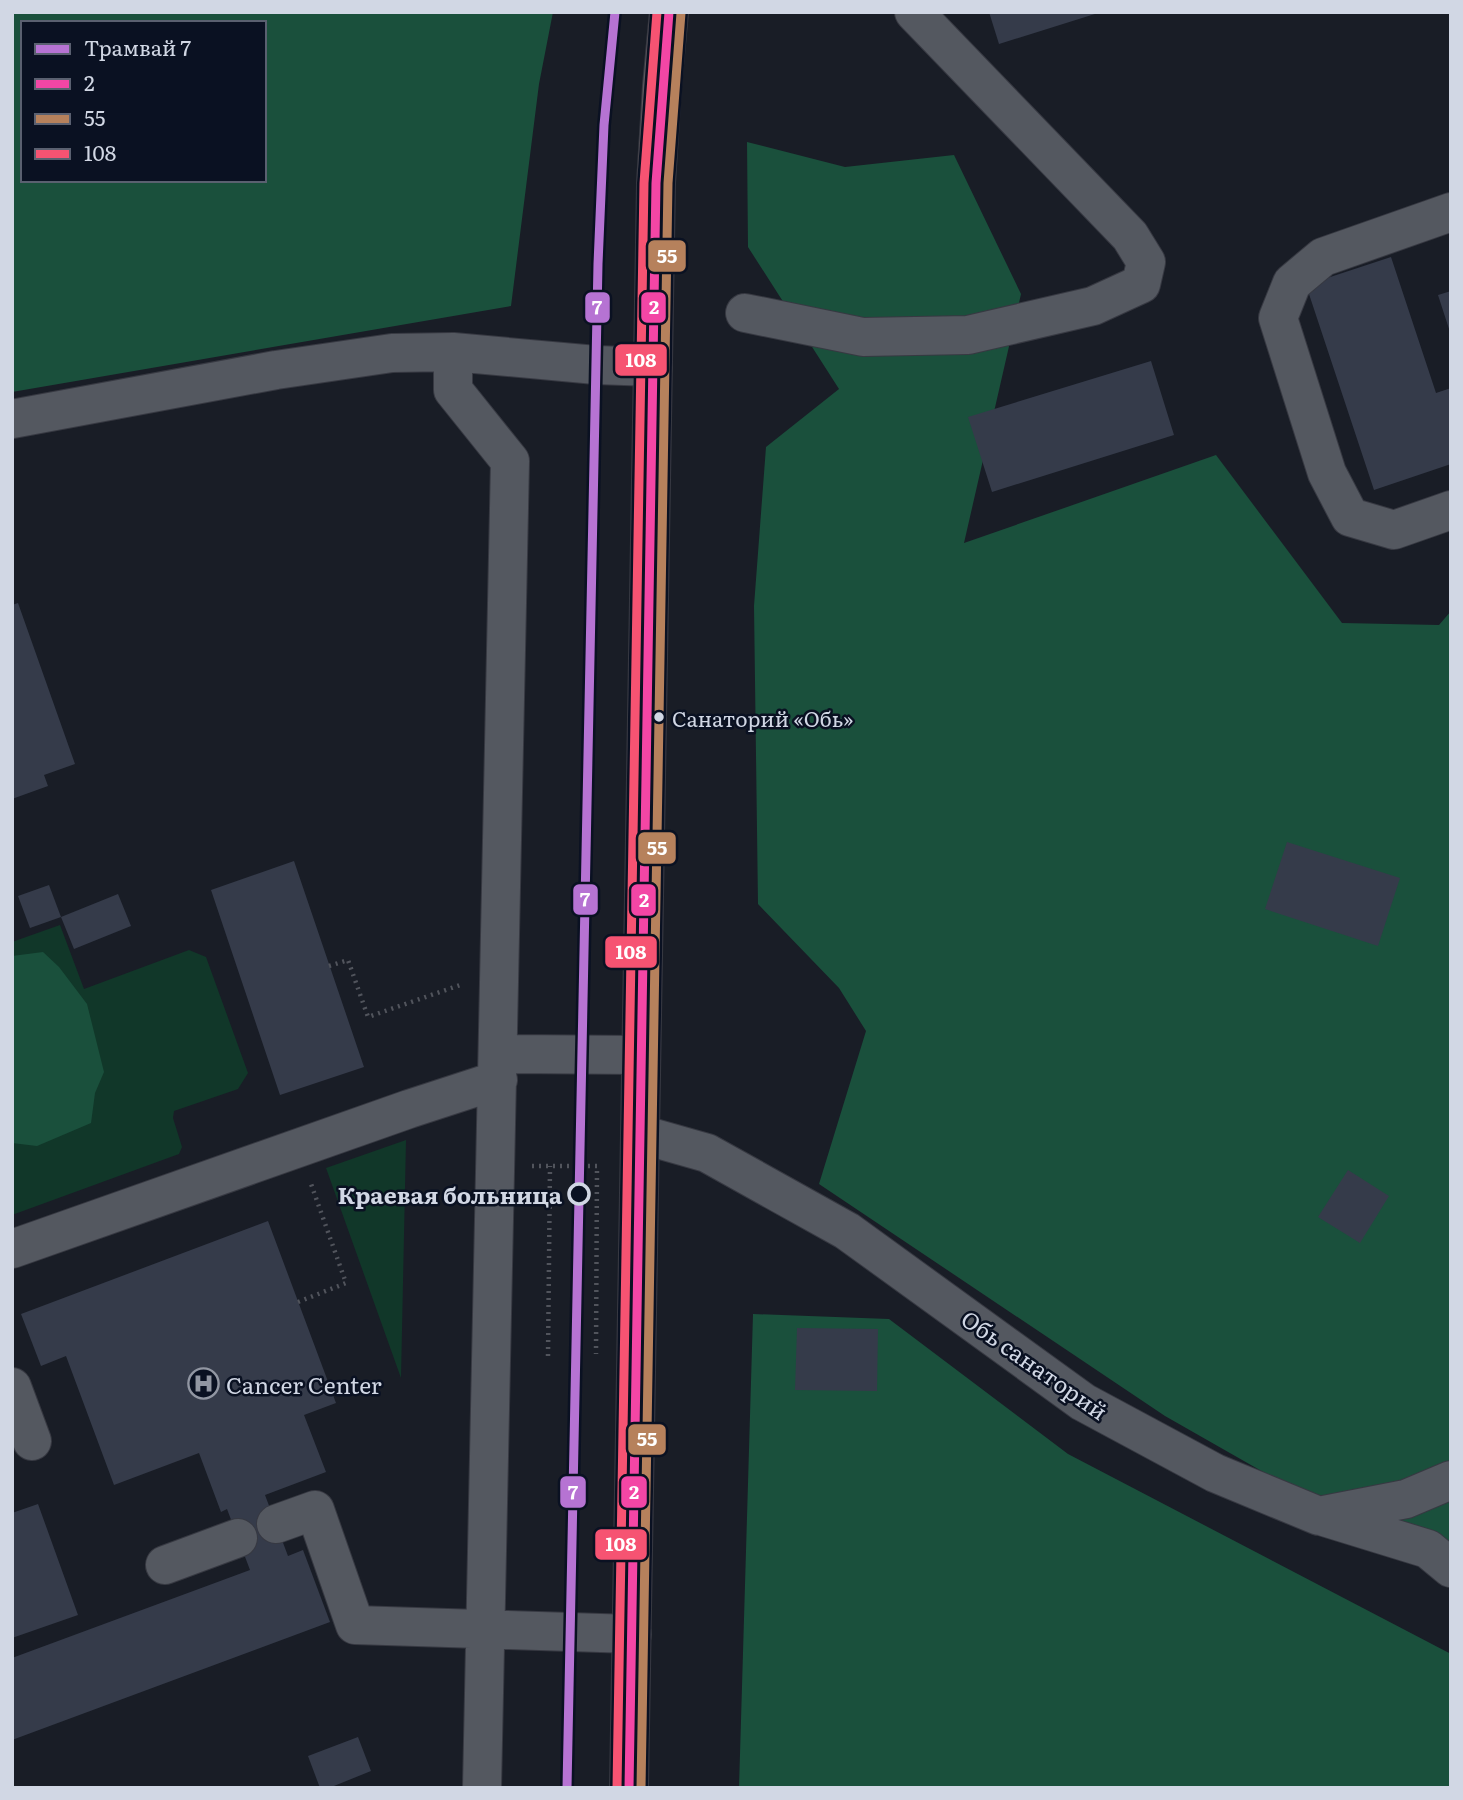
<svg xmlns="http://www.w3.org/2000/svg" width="1463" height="1800" font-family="Literata,serif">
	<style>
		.green { fill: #113729 }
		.forest { fill: #1a503c; fill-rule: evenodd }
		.building { fill: #353b4a }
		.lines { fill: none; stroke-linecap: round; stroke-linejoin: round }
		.minor-casing { stroke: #373942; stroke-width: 40 }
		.highway-casing { stroke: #373942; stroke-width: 40 }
		.path { stroke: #51545c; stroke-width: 4.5; stroke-dasharray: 2 5; stroke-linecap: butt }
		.minor { stroke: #545860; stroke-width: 38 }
		.highway { stroke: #5d565c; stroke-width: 38 }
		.bus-1-casing { stroke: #0a1122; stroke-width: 14 }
		.bus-2-casing { stroke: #0a1122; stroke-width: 14 }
		.bus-3-casing { stroke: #0a1122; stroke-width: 14 }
		.bus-1 { stroke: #f346a5; stroke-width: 9 }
		.bus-2 { stroke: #b6815c; stroke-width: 9 }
		.bus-3 { stroke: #f65372; stroke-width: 9 }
		.tram-1-casing { stroke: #0a1122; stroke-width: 14 }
		.tram-1 { stroke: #b673d3; stroke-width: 9 }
		.bus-dot { fill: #d1d7e4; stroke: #0a1122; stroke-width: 2.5 }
		.stop-dot { fill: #0a1122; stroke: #d1d7e4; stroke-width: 3.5 }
		.labels { text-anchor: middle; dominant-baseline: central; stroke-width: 5; stroke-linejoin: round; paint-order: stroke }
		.bus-label { font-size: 21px; fill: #d1d7e4; stroke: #0a1122; text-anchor: start }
		.stop-label { font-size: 23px; font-weight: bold; fill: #d1d7e4; stroke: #0a1122; text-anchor: end }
		.street-label { font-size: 23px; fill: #d1d7e4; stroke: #0a1122 }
		.poi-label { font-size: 23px; fill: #d1d7e4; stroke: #0a1122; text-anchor: start }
		.line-badge { stroke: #0a1122; stroke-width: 2.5 }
		.badge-label { font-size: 19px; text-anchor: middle; font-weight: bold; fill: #fff }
	</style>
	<rect width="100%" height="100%" fill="#191d26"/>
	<path class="green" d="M60,925l24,64 105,-39 17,7 42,116 -10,16 -64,22 -1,7 9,29 -3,7 -167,61v-273z
		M406,1140l-5,238 -75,-210z"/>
	<path class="forest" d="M12,12h541l-14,72 -28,222 -499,86zM23,23h241v157h-241z
		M747,142l98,25 109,-12 67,139 -57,249 252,-88 126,168 97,2 12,-14v971l-18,-13 -268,-153 -346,-232 47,-153 -27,-43 -81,-84 -4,-298 12,-159 73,-58 -91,-142z
		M43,952l16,15 28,37 17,68 -9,21 -4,30 -54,23 -25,-3v-187z
		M753,1314l136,5 179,135 383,200v134h-712z"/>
	<path class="building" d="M989,12h109v1l-99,31z
		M1391,257l45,136 15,-5v76l-77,26 -68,-205z
		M1451,291v40l-1,1 -12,-37z
		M1151,361l23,74 -182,57 -24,-75z
		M18,603l57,161 -31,11 4,11 -36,13v-194z
		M1287,842l113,36 -22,68 -113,-37z
		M294,861l70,206 -84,28 -69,-205z
		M49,885l12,32 -31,11 -12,-32z
		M118,894l13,32 -57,23 -13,-32z
		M1348,1170l41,26 -29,47 -42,-26z
		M268,1221l68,182 -32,12 22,57 -61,23 23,61 15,-6 27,72 -318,118v-82l238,-88 -23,-61 -6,3 -22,-59 -85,32 -48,-129 -25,10 -20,-52z
		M797,1328l81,1 -1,62 -82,-1z
		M38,1504l40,111 -66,23v-125z
		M358,1737l13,34 -42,17h-9l-12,-32z"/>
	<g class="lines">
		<defs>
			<path id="minor" d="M1451,212l-128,45 -31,26 -14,35 49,155 23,44 44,13 57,-20
				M745,313l118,24 105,-2 125,-29 48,-22 5,-22 -16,-26 -216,-224
				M453,352v38l57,71 -28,1327
				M12,419l264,-49 116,-17 61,-1 143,13 57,2
				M498,1054l143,1
				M640,1134l67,19 140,78 236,171 132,71 104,43 87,-17 45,-19
				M12,1249l397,-140 89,-29
				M12,1387l20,54
				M1324,1517l104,32 23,19
				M276,1524l39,-14 40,115 277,9
				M165,1565l73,-27"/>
			<path id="highway" d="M629,1788l27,-1605 6,-97 7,-74"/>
		</defs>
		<use href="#minor" class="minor-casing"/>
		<use href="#highway" class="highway-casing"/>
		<path class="path" d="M329,966l19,-6 20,57 95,-33
			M532,1166h65l-1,188
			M298,1302l48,-19 -36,-102
			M548,1356l2,-190"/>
		<use href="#minor" class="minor"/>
		<use href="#highway" class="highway"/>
		<defs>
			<path id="bus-1" d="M629,1788l27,-1605 13,-171"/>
			<path id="bus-2" d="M641,1788l27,-1605 13,-170"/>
			<path id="bus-3" d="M617,1788l27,-1605 13,-171"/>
		</defs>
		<use href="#bus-1" class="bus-1-casing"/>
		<use href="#bus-2" class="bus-2-casing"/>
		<use href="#bus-3" class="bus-3-casing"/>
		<use href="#bus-1" class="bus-1"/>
		<use href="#bus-2" class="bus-2"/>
		<use href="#bus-3" class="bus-3"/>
		<defs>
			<path id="tram-1" d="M567,1788l31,-1524 6,-139 11,-113"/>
		</defs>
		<use href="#tram-1" class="tram-1-casing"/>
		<use href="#tram-1" class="tram-1"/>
	</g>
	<defs>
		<symbol id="hospital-ring" viewBox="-11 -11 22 22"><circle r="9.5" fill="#0a1122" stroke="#9196a2" stroke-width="1.5"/><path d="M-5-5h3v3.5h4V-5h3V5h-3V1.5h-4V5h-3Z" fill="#9196a2"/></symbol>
	</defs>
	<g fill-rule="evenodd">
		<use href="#hospital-ring" x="186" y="1366" width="35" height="35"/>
	</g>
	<circle class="bus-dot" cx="659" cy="717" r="6"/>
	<circle class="stop-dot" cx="579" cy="1194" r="10"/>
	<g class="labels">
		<g class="bus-label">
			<text x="672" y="717">Санаторий «Обь»</text>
		</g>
		<g class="stop-label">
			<text x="562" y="1194">Краевая больница</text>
		</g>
		<g class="street-label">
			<text transform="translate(1035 1364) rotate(35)">Обь санаторий</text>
		</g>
		<g class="poi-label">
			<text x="226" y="1384">Cancer Center</text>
		</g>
	</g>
	<g class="line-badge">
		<rect x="647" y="239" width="40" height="34" rx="7" fill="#b6815c"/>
		<rect x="584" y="291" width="27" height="33" rx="7" fill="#b673d3"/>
		<rect x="640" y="291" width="27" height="33" rx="7" fill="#f346a5"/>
		<rect x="614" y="343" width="54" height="34" rx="7" fill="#f65372"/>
		<rect x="637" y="831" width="40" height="34" rx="7" fill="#b6815c"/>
		<rect x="572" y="883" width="27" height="33" rx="7" fill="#b673d3"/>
		<rect x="630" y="883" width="27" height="34" rx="7" fill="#f346a5"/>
		<rect x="604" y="935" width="54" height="34" rx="7" fill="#f65372"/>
		<rect x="627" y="1423" width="40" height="33" rx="7" fill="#b6815c"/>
		<rect x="559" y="1475" width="28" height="34" rx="7" fill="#b673d3"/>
		<rect x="620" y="1475" width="28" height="34" rx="7" fill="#f346a5"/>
		<rect x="594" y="1528" width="54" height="33" rx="7" fill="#f65372"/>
	</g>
	<g class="badge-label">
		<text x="667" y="263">55</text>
		<text x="597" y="314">7</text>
		<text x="654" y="314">2</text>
		<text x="641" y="367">108</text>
		<text x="657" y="855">55</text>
		<text x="585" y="906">7</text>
		<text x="644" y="907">2</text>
		<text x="631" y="959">108</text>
		<text x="647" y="1446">55</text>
		<text x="573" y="1499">7</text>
		<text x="634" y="1499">2</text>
		<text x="621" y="1551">108</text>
	</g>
	<rect width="1463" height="1800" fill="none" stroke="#d1d7e4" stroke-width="28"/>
	<rect x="21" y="21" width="245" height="161" fill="#0a1122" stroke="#5a6070" stroke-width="2"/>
	<rect x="35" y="44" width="35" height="10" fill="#b673d3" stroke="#5a6070" stroke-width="2"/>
	<text x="84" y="56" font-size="21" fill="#d1d7e4">Трамвай 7</text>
	<rect x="35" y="79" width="35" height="10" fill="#f346a5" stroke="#5a6070" stroke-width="2"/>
	<text x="84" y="91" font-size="21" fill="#d1d7e4">2</text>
	<rect x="35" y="114" width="35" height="10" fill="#b6815c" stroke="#5a6070" stroke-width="2"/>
	<text x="84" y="126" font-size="21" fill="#d1d7e4">55</text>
	<rect x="35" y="149" width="35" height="10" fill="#f65372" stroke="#5a6070" stroke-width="2"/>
	<text x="84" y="161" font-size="21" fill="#d1d7e4">108</text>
</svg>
